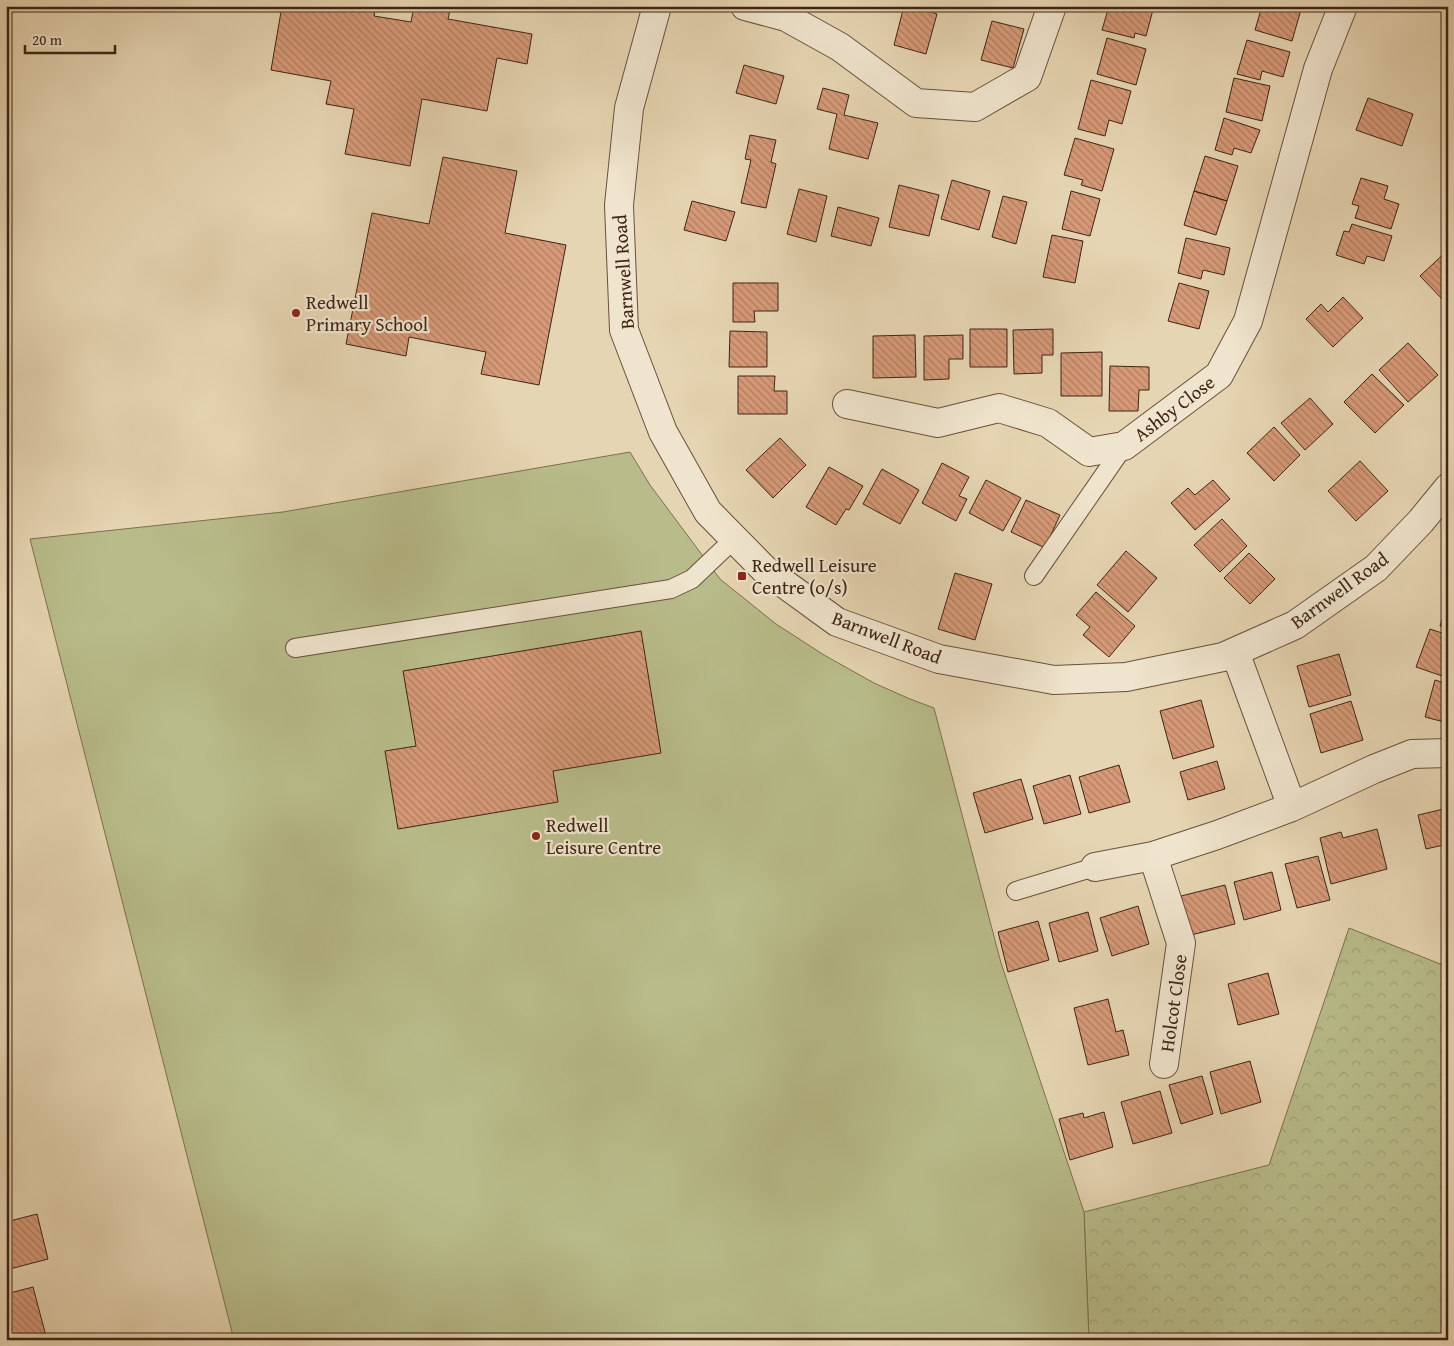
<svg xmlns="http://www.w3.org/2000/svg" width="1454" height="1346" font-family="'Gentium Book Plus',serif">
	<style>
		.forest { fill: url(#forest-crowns); stroke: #7c7050 }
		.green { fill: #b8bc8a; stroke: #7c7050 }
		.building { fill: url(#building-back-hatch); stroke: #3f2415 }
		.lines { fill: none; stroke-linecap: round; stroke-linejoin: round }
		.lane-casing { stroke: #69503c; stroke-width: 20 }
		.street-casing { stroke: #69503c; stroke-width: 30 }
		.lane { stroke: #efe4cd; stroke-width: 18 }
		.street { stroke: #efe4cd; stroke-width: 28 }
		.poi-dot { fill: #8f2418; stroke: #efe4cd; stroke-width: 2 }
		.labels { text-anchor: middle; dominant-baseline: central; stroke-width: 4.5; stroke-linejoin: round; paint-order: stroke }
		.street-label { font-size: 19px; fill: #3f2415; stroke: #efe4cd }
		.poi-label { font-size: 19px; fill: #3f2415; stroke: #efe4cd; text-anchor: start }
	</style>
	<defs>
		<pattern id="forest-crowns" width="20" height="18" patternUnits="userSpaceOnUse" patternTransform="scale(1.25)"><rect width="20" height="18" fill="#b8bc8a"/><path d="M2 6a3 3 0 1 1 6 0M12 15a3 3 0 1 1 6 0" fill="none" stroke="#9fa176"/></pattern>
		<pattern id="building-back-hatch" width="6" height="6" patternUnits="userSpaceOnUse" patternTransform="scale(1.25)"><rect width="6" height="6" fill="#d79a78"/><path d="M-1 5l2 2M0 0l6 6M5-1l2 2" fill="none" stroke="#b07d61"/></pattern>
	</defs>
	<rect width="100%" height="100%" fill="#e6d5b2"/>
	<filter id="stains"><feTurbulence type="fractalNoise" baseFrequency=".004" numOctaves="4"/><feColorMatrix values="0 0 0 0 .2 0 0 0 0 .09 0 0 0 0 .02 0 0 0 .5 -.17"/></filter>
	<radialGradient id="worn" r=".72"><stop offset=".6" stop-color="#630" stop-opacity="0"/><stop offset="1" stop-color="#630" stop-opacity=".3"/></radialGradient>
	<path class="forest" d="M1349,928l99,39v373h-359l-5,-128 185,-47z"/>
	<path class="green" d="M630,452l20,33 70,94 56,45 48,31 50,28 36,16 24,9 67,255 83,249 5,128h-855l-204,-801 253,-27z"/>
	<path class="building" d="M282,6h94l-2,10 37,6 3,-16h37l-3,13 84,15 -5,30 -30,-6 -10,53 -65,-12 -12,67 -65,-12 9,-45 -28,-5 5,-23 -60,-11z
		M873,6h26l-1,6z
		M904,6h6l27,8 -11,40 -32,-9z
		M1109,6h45l-8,30 -11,-3 -1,5 -32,-8z
		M1262,6h40l-10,35 -37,-11z
		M992,21l32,8 -11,39 -32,-8z
		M1107,38l39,11 -10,36 -39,-11z
		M1247,40l43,12 -7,25 -21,-6 -2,9 -23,-6z
		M744,65l40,11 -8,28 -40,-11z
		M1234,78l36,8 -8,35 -36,-9z
		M1091,80l40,11 -9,33 -13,-4 -4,16 -27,-7z
		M823,88l26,7 -5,20 34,8 -10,36 -39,-10 8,-35 -20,-5z
		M1368,98l45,16 -11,32 -46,-16z
		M1224,118l36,12 -9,23 -17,-5 -2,7 -17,-5z
		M750,135l26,5 -5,22 5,2 -10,44 -25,-5 10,-43 -6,-1z
		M1075,138l39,11 -12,42 -21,-6 2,-5 -19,-5z
		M1205,156l33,10 -11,35 -33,-10z
		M443,157l74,14 -12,62 61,12 -27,140 -58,-11 5,-22 -77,-15 -3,19 -60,-12 26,-131 57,11z
		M1361,178l27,8 -4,13 15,5 -8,25 -36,-11 4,-12 -7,-2z
		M952,180l38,11 -11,39 -38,-11z
		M899,185l40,10 -10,41 -40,-9z
		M799,189l28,7 -11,46 -29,-8z
		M1071,191l29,8 -10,37 -28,-7z
		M1194,191l33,10 -11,34 -32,-10z
		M1003,196l24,6 -11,42 -24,-7z
		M692,201l43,11 -9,29 -42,-11z
		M838,207l41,11 -8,28 -40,-10z
		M1352,224l40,12 -8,25 -17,-5 -3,8 -28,-9 8,-24 5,1z
		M1052,235l31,6 -8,42 -32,-6z
		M1186,238l44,10 -6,27 -21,-5 -2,9 -23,-6z
		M1447,251l1,49 -3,2 -25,-26z
		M733,283h45v28h-24l1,11h-22z
		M1179,283l30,8 -10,38 -31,-8z
		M1343,297l20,21 -30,29 -27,-28 15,-15 7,8z
		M970,329h37v38h-37z
		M1053,329v26h-11v18l-28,1 -1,-44z
		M730,331l37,1v35h-38z
		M915,335l1,42 -43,1v-42z
		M963,335v24h-14v20l-25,1v-44z
		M1408,343l30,32 -30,27 -29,-32z
		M1102,352v44h-41v-43z
		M1110,366l39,1v23h-10l-1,21h-29z
		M1372,374l32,31 -29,28 -31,-31z
		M738,376h37l-1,15h13v23h-49z
		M1310,398l23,26 -28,26 -24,-27z
		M1274,427l26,28 -26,26 -27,-28z
		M780,438l26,27 -33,33 -27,-28z
		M1360,461l28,30 -32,30 -28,-30z
		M942,463l27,14 -10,19 8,3 -11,22 -34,-18z
		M829,467l34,19 -14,24 -3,-1 -10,16 -30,-18z
		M882,469l37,21 -19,34 -37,-20z
		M986,480l35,18 -18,33 -34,-18z
		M1213,480l17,19 -35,31 -24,-27 17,-15 7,7z
		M1026,500l34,15 -15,33 -34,-16z
		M1222,519l25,27 -27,26 -26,-27z
		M1126,551l31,27 -29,34 -31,-27z
		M1249,553l26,26 -25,25 -26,-26z
		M955,573l37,11 -17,56 -37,-11z
		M1096,592l39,34 -26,31 -26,-22 7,-8 -14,-12z
		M1448,600v28l-8,-2z
		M1430,629l18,6v43l-32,-11z
		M641,631l20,122 -108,18 5,31 -160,27 -13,-78 31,-5 -13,-75z
		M1339,654l12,41 -42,12 -12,-41z
		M1435,680l13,4v39l-23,-6z
		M1201,700l13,47 -41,12 -13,-48z
		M1351,701l12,39 -42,13 -11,-39z
		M1217,761l8,28 -37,11 -8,-28z
		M1119,765l11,37 -41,11 -10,-36z
		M1070,775l11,39 -37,10 -11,-38z
		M1021,779l12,40 -48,14 -12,-40z
		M1448,808v36l-22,5 -8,-34z
		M1377,829l10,40 -56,15 -11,-46 21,-6 2,6z
		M1318,856l12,44 -33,8 -12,-44z
		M1272,872l9,38 -37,10 -10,-38z
		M1225,885l10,39 -44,11 -10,-39z
		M1138,906l11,38 -37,12 -12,-38z
		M1088,912l10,39 -39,11 -10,-39z
		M1038,921l11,39 -41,12 -10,-40z
		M1268,973l11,41 -41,11 -10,-41z
		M1108,999l8,33 7,-2 6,25 -41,10 -14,-57z
		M1250,1061l11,41 -40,12 -11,-42z
		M1202,1076l11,38 -32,10 -12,-39z
		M1160,1091l12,42 -39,11 -12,-42z
		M1104,1112l9,35 -43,13 -11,-41 24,-6 1,5z
		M37,1214l11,45 -42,11v-48z
		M33,1287l14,53h-41v-46z"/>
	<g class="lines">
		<defs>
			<path id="lane" d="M1034,576l90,-130
				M295,648l376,-59 21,-10 42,-40
				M1016,891l79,-24"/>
			<path id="street" d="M657,6l-28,102 -10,97 5,125 39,102 45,80 56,57 73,53 102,37 115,21 72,-3 97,-20 72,-32 81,-57 45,-47 27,-33
				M745,6l41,11 54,30 76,56 59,4 52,-30 25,-71
				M847,404l91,19 61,-15 49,15 41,29 35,-6 95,-71 29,-54 70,-252 25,-63
				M1235,652l57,155
				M1153,856l28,87 -17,121
				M1095,867l58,-11 64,-21 75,-28 82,-38 38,-15 36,-1"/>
		</defs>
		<use href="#lane" class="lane-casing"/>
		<use href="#street" class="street-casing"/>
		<use href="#lane" class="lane"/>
		<use href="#street" class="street"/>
	</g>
	<g class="poi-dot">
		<circle cx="296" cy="313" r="5"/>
		<rect x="737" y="571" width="10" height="10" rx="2.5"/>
		<circle cx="536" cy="836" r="5"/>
	</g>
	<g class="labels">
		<g class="street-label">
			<text transform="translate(623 272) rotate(-94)">Barnwell Road</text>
			<text transform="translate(1174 408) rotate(-37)">Ashby Close</text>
			<text transform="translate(1339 590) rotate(-36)">Barnwell Road</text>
			<text transform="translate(887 637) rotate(21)">Barnwell Road</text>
			<text transform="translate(1173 1003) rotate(-82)">Holcot Close</text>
		</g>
		<g class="poi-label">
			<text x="306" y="302">Redwell<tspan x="306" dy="22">Primary School</tspan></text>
			<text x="752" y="565">Redwell Leisure<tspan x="752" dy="22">Centre (o/s)</tspan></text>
			<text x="546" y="825">Redwell<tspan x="546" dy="22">Leisure Centre</tspan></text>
		</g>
	</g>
	<rect width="1454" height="1346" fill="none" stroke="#e6d5b2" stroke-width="25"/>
	<rect x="8" y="8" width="1439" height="1331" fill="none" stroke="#3f2415" stroke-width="2.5"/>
	<rect x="12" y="12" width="1429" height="1321" fill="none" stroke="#3f2415"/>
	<path d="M25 45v8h90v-8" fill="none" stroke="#3f2415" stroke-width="2.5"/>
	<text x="32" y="45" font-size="15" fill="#3f2415" stroke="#efe4cd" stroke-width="4" paint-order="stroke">20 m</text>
	<rect width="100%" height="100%" filter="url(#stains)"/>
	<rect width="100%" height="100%" fill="url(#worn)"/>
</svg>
